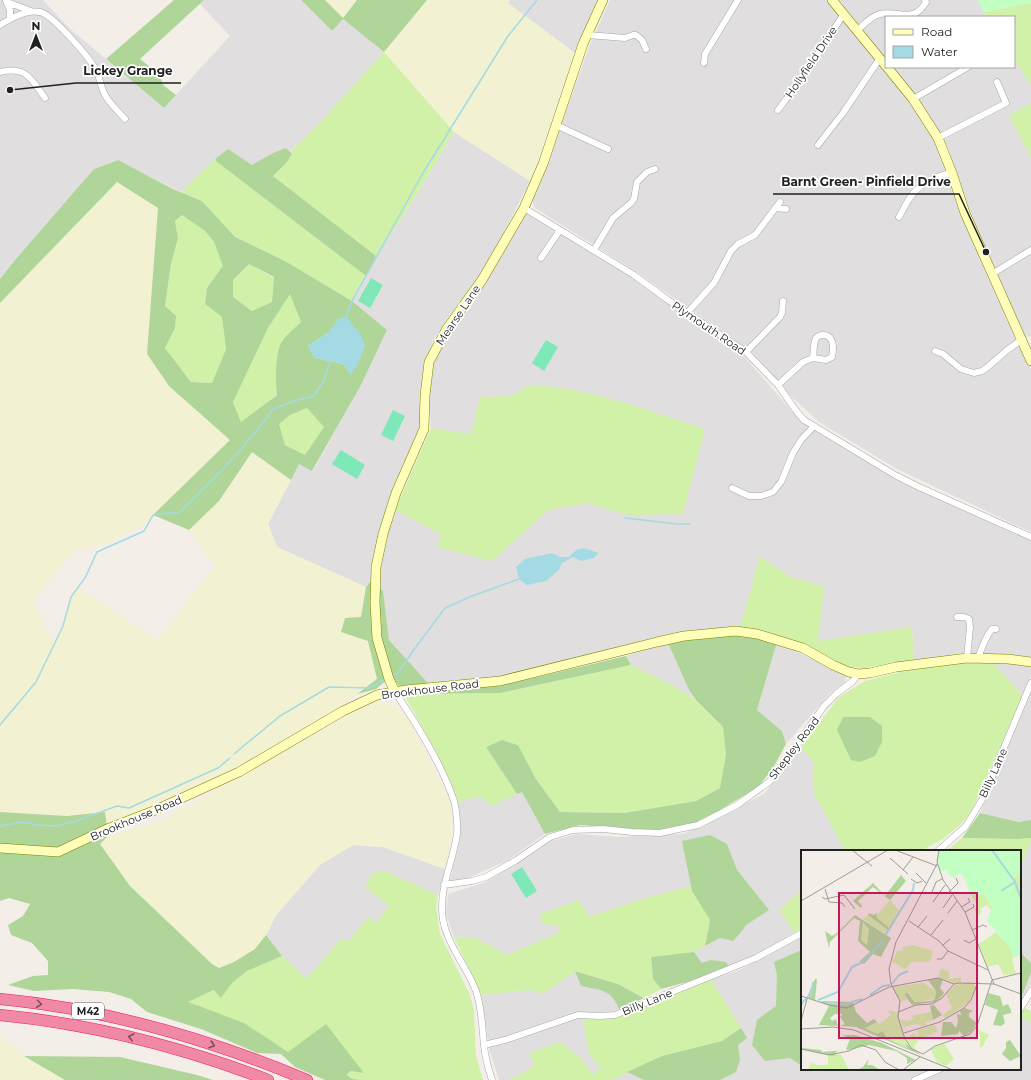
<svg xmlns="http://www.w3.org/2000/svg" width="1031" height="1080" font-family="Montserrat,sans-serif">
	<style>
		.residential { fill: #e0dede }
		.farmland { fill: #f2f2d2 }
		.grass { fill: #d1f1a9 }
		.forest { fill: #afd698; fill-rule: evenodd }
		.park { fill: #c2ffc3 }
		.pitch { fill: #7ee8b8 }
		.water { fill: #a4dae4 }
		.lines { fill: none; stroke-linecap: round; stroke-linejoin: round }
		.stream { stroke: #a4dae4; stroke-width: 1.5 }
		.street-casing { stroke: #a8a8a8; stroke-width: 7 }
		.secondary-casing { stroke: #7c8100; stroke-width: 10 }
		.highway-casing { stroke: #ed1870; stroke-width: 12 }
		.street { stroke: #fff; stroke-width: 6 }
		.secondary { stroke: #fffeb9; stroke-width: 9 }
		.highway { stroke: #f089a3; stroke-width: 11 }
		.oneway { stroke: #7e505c }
		.labels { text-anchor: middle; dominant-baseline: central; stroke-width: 3.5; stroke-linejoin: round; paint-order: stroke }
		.shield { fill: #fff; stroke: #646464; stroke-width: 1 }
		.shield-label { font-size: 10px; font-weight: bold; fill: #212121 }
		.street-label { font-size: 11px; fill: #212121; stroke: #fff }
		.inset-river { fill: none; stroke: #a4dae4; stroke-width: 2 }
		.inset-road { fill: none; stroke: #9f9c98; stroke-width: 1 }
		.view { fill: #c2185b; fill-opacity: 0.15; stroke: #c2185b; stroke-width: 2 }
		.inset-edge { fill: none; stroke: #212121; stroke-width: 2 }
		.leader { fill: none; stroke: #212121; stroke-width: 1.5 }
		.callout-dot { fill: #212121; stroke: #fff; stroke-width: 1.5 }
		.callout-label { font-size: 12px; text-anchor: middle; font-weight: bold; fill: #212121; stroke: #fff; stroke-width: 3.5; stroke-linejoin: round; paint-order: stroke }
	</style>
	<rect width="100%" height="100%" fill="#f3eee7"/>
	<path class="residential" d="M0,0h43l26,28 95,80 66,-72 -30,-32 4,-4h97l31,31 11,-13 41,34 -60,66 -61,60 -35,-29 -13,10 -34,33 -64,-32 -23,9 -94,110z
		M510,0h89l-24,53 -68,-50z
		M610,0h218l80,98 33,52 90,218v164l-134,-63 -78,-47 -29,-27 -39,-44 -122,-84 -94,-59 -3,-8 7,-13 50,-140z
		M838,0h140l8,17h-100v44z
		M1014,59l17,26v19l-22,11 22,43v178l-7,2 -56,-130 -20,-60 -22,-38 -14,-19 -21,-24h123z
		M454,132l76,49 -45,88 -37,48 -13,20 -10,24 -4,64 -49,155 -6,7 -89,-40 -9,-23 31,-60 14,7 48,-86 26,-55 -35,-29 24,-45 30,-44z
		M526,213l89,53 128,89 53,61 21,16 75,44 139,64v117l-70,-4 -47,8 -2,-34 -94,14 6,-55 -34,-9 -30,-21 -20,71 -68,6 -171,44 -73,6 -39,-43 -6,-49 -6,-7 10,-48 8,-26 46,24 -4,13 55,14 56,-51 39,-7 42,12 -101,-130 -16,11 -32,1 -9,37 -40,-6 -2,-31 3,-33 13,-25 50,-73z
		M777,642l69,34 -1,6 -16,12 -43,50 -4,-13 -25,-21z
		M668,643l21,47 7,10 -26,-16 -39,-19 -5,-9z
		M993,663l38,2v10l-8,21z
		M1031,692v132l-51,-11z
		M801,747l12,14 1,32 31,58h-43v39l-23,20 15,23 -38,22 -23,10 -27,9 -12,-22 41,-22 -100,-29 -46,16 -10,-17 -41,15 6,9 17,2 -4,8 -50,21 -31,-17 -22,-1 -8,-23 2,-20 38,-12 65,-41 26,-7 43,3 63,-3 40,-18 42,-23z
		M522,791l23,43 -37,26 -40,18 -18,3 10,-43 -2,-36 23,-6 10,10z
		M1031,841v143l-11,21v-137z
		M353,845l30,2 62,22 -7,26 -15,-6 -58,-2 24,19 -13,18 -8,-6 -20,24 -6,-4 -36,41 -24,-23 -16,-21 11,-21 43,-49z
		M802,937v132h131l-24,11h-189l16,-8 -14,-31 19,-13 -30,-49 24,-7 27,-13z
		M575,971l6,14 24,6 10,9 4,9 -7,3h-30l7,42 12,14 -8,8 -11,-17 -53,-6 6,13 -25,14h-11l-9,-28 -9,-57 49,-5 13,4z
		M1020,1017l11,6v57h-107l23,-11h73z
		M627,1072l52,8h-67z"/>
	<path class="farmland" d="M325,0h32l-14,18z
		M427,0h83l-2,3 67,50 -45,128 -76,-49 -70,-80z
		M117,182l42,26 -10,117 20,61 61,54 -88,86 -47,22 -20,1 -42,52 21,44 9,-19 8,-29 7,-9 80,52 57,-74 -26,-36 30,-29 33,-49 39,28 -23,44 9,23 89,40 -5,31 17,62 -42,29 -102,61 -83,41 -46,12 -1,-11 -37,4 -67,-4v-509z
		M376,699l16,6 14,10 45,88 1,31 -7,35 -62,-22 -30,-2 -33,20 -43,49 -11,21 -11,14 -21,13 -15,6 -7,-4 -82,-77 -30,-43 8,-8 53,-15z
		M0,1035l24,21 41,24h-65z"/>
	<path class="grass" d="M1031,3v82l-17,-26v-42h-28l-3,-5z
		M384,52l70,80 -48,80 -30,44 -107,-83 55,-55z
		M1031,104v54l-22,-43z
		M215,159l2,3 149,114 -14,25 -67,-40 -50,-24 -33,-36 -21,-9z
		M182,215l23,16 9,11 10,24 -17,22 -2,16 17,13 4,32 -14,34 -21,-1 -26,-34 10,-20 -10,-22 6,-42 7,-26 -3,-17z
		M249,264l25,14 -2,24 -20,9 -19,-14v-17z
		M290,293l11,29 -19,19 -6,42 1,11 -36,29 -8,-22 35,-73z
		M528,385c61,2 119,25 177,44l-22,85 -54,1 -42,-12 -39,7 -56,51 -55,-14 4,-13 -46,-24 36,-82 40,6 9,-37 32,-1z
		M307,408l18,19 -20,28 -20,-10 -6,-21 11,-9z
		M760,556l30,21 34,9 -6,55 94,-14 2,34 -51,7 -17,-2 -28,-15 -30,-12 -48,-12z
		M966,662l27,1 30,33 -51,114 -10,13 -18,15 -23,13h-76l-31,-58 -1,-32 -12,-14 38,-50 26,-16 35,-9z
		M631,665l39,19 26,16 27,27 3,27 -6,34 -24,13 -72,12 -64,-1 -24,-33 -18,-34 -16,-5 -16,7 31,47 -26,12 -10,-10 -23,6c-16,-37 -33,-72 -54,-107l96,-2z
		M962,838l55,1 14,-1v3l-11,27v-17h-74z
		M377,872h10l51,23 -2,12 4,27 30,61 4,16 2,45 7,24h-121l-10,-1 -5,-4 3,-4 14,2 -76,-21 -15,-10 -86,-40 28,-12 6,7 11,-14 15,-12 35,-15 24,23 36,-41 6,4 20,-25 8,6 13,-17 -24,-19 6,-12z
		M691,886l1,5 18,29 -5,26 -11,6 -43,5 2,22 8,10 -16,9 -27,-14 -42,-13 -33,23 -13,-4 -49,5 -27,-58 22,1 31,17 50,-21 4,-8 -17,-2 -6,-9 41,-15 10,17 46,-16z
		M802,890v38l-8,5 -15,-23z
		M711,979l30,49 -19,13 -60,15 -50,24h-102l24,-14 -5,-13 31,-11 22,17 11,16 8,-7 -12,-14 -6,-35 33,-1z
		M1025,1008l6,3v12l-11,-6v-3z"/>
	<path class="forest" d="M174,0h30l-64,59 20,16 3,10 13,10 -12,13 -58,-49z
		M301,0h24l18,18 14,-18h70l-43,52 -41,-33 -11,12z
		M286,148l6,6 -5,8 -14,14 103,80 -10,20 -149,-114 -2,-3 13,-10 24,16 21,-12z
		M118,160l55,29 29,12 33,36 50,24 67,40 35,29 -26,55 -49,86 -13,-7 -8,16 -39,-28 -33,49 -30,29 -36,-15 77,-75 -61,-54 -22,-32 11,-146 -41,-26 -117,121v-24l16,-20 78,-90zM182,215l23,16 9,11 9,24 -16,22 -2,16 17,13 4,32 -14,34 -21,-1 -26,-34 10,-20 1,-12 -11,-10 6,-42 7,-26 -3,-17zM249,264l25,13 -2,25 -20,9 -19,-14v-17zM290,294l11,28c-6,6 -13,11 -18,18 -8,10 -8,42 -6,55l-36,27 -8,-20 35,-74zM328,333l23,42 -7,-11 -29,-6 -7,-12zM307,408l17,19 -19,28 -20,-10 -6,-21 11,-9z
		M372,580l11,11 6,49 39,43 -29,3 -7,-8 -4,1 -12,10 -19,5 20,-15 -9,-38 -27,-9 4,-14 16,-1 5,-30z
		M742,633l35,9 -20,68 25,21 4,13 -13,24 -15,19 -43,26 -22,11 -33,7 -80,-6 -35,9 -23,-42 -5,2 -31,-47 16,-7 16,5 18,34 24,33 64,1 72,-12 24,-13 6,-34 -3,-27 -27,-27 -7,-10 -21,-47z
		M626,656l5,9 -131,28 -86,1 40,-5 37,-3 47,-9z
		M843,717h27l12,9v16l-7,14 -15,6 -9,-2 -14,-30z
		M0,812l67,4 38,-4 3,24 -8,8 30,42 82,78 7,4 15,-6 21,-13 11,-14 16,21 -35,15 -15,12 -11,15 -7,-8 -26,12 27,10 29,11 44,29 38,-28 38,49 -14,-2 -3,4 5,4 10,1h-37l-30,-13 -14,-13 -24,-1 -56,-24 -54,-17 -16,-13 -22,-7 -36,-3 -39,2 -26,-6 25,-9 15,-1v-14l-16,-18 -21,-8 -3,-10 15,-9 7,-12 -21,-6 -9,3z
		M980,813l39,9 12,-2v18l-14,1 -55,-1z
		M710,835l17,9 10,26 32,40 -23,15 -4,6 -9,10 -13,-3 -15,8 5,-26 -18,-29 -10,-50z
		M799,951l3,1v114l-12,-8 -25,3 -13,-16 5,-25 19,-14 1,-31 -3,-13z
		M694,952l8,11 9,-3 15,2 3,5 -20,9 -48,13 -8,-10 -2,-22z
		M1020,952l11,11v9l-11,29z
		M575,971l43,13 26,14 -25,11c-8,-20 -19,-19 -38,-23z
		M741,1028l6,10 -9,7 2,15 -4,12 -16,8h-76l-17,-8 35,-16 60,-15z
		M24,1056l96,1 77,18 16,5h-148z"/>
	<path class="park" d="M978,0h53v3l-48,9z"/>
	<path class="pitch" d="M371,278l12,7 -13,23 -12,-7z
		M546,340l12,7 -14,24 -12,-8z
		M393,410l12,6 -12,25 -12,-6z
		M341,450l24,15 -8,14 -25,-15z
		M522,867l15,24 -11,7 -15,-24z"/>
	<path class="water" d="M346,317l14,16 5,12 -5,15 -9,15 -7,-11 -29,-6 -7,-12 20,-13 10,-14z
		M584,548l14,5 -4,5 -13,3 -8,-4 -11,6 -3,7 -13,11 -19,4 -8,-6 -3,-12 9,-8 27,-6 8,4h9l7,-7z"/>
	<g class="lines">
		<path class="stream" d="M346,318l6,-17 71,-128 85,-137 29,-36
			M625,518l52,6h13
			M392,676l6,-3 15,-22 32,-43 27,-12 47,-17
			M0,725l36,-43 27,-56 8,-29 14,-19 12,-26 47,-21 9,-16 14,-2h12l48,-48 31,-36 15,-20 21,-8 20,-5 10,-16 7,-21
			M234,754l46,-38 49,-29 40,1 17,-9
			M0,826l22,-4 16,3 18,1 20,-5 41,-15 12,2 89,-40 12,-10"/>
		<defs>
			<path id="street" d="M6,1l4,9v9
				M7,2l24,9
				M0,25c11,-7 27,-16 40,-13 13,3 51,47 57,60 3,7 4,16 8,23 5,9 14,17 20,24
				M857,31c6,-6 14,-15 23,-17 18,-4 34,10 46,-12l-1,-2
				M588,35l37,3 8,-3h3l6,5 4,9
				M704,63l1,-9 33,-54
				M0,72c27,-6 31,7 45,26
				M913,99l55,-32
				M778,110l27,-36 38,-59
				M556,125l52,24
				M938,138l68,-35 -9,-21
				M818,145l25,-32 37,-55
				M524,208l110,67 34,25 78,52 32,33 19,27 7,8 10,6 81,49 24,12 112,50
				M775,208l11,1
				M899,217c4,-7 8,-16 13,-22 9,-12 25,-20 40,-22
				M594,250l19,-32 18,-15 3,-4 3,-17 10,-10 8,-3
				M541,258l19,-28
				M992,274l39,-24
				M688,312l26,-29 17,-32 7,-7 17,-9 25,-33
				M935,351l8,3 18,15 13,4 8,-2 7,-5 17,-15 15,-11
				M746,352l34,-35 2,-4 1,-12
				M778,385l25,-23 10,-4c1,-6 0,-15 3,-20 1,-1 4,-3 6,-3 12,-1 12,13 10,22l-6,3 -13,-2
				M732,488l17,8h12l12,-4 8,-10 12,-29 8,-13 13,-14
				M957,617h7l5,2 1,8 -3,31
				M978,658c4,-10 7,-21 14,-29h4
				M395,692c21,31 47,73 59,109 2,7 4,26 3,33 -4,29 -19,55 -14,86 5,26 24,47 33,71 6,17 6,36 8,54 1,12 4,23 8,35
				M938,851l28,-25 17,-28 48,-115
				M444,885l28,-4 14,-4 29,-16 35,-24 23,-7 30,-1 29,3 28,1 38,-8 39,-20 32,-23 12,-14 43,-62 12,-12 17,-13 5,-7
				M1020,1009l11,-18
				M484,1045l21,-5 73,-25 22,1 15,-1 141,-57 46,-25
				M915,1080l25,-11"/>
			<path id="secondary" d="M832,0l54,66
				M887,67l26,32 25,39 14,35 13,40 66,148
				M395,692l-6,-13 -12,-41 -2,-35 1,-36 7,-33 13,-41 28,-64 1,-33 4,-34 17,-32 36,-50 42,-72 19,-44 40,-120 20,-44
				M0,848l58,4 49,-23 44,-17 88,-40 104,-61 34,-16 29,-5 94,-9 157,-39 27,-6 52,-5 21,3 46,14 30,17 16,7 9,2 12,-1 26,-6 71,-9 41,1 23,3"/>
			<path id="highway" d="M0,999c106,10 209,40 307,81
				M0,1015c92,9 182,32 268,65"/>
		</defs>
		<use href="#street" class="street-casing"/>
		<use href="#secondary" class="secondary-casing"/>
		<use href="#highway" class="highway-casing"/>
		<use href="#street" class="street"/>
		<use href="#secondary" class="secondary"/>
		<use href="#highway" class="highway"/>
	</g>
	<defs><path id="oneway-chevron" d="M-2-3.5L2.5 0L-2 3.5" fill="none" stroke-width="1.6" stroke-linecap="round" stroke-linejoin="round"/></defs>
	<g class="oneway">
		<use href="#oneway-chevron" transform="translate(39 1004) rotate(8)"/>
		<use href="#oneway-chevron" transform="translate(131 1037) rotate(-167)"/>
		<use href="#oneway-chevron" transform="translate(212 1045) rotate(18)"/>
	</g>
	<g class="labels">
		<rect class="shield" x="72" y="1003" width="32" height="16" rx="3"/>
		<g class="shield-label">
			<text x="88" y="1011">M42</text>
		</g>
		<g class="street-label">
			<text transform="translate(811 62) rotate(-56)">Hollyfield Drive</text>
			<text transform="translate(458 315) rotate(-56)">Mearse Lane</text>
			<text transform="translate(709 328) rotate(34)">Plymouth Road</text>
			<text transform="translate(430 689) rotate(-7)">Brookhouse Road</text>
			<text transform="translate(794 748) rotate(-53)">Shepley Road</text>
			<text transform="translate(993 773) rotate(-66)">Billy Lane</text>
			<text transform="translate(136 818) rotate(-23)">Brookhouse Road</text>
			<text transform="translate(647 1002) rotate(-22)">Billy Lane</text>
		</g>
	</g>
	<g transform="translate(801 850)">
		<rect width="220" height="220" fill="#f3eee7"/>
		<path d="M220,22v26l-6,-6 -2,-13zM183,44l8,13 -1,2 -5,-4 -6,4 2,3 -4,4 -4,-7 4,-3 -7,-11zM89,50l10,11 -11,17 -14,-11zM67,65l20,15 -2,4 -23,-15zM62,72l6,7 -2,16 -6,-5zM195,82l13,14 5,12 -2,1 4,15 -12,1 -6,-11 -10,3 -9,-23zM112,95l20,6 -3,11h-18l-7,7 -13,-7 5,-11h5l1,-4zM140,118l8,4v7l12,-2v5l-6,1 -17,-6zM171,132l4,5 -7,15 -24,17 -2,-4 9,-7 -6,-14 9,-9zM122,133l13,8 -1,8 -21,3 -6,-9 -4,1 4,6 -8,1 -7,-14zM88,160l9,3 9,35 -43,-20 13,-6 3,2 11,-9 -3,-3zM130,162l2,8 -7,2 -1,5 -9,-3 -13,3 -3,-8 7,2 7,-2 -3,-3zM133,175l4,6 -18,8 -6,7 3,5 -7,-5 -4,-7 4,-4 4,-2 4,4 -1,-7zM175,179l13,6 -7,12h-2v-13zM143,193l10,16 -8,7 -9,-4 -7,-13zM40,204l8,16h-41l3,-8 6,3h11v-10z" fill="#d1f1a9"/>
		<path d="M100,25l5,6 -16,19 -17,-13 -15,14 4,5 -1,2 -8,-7 20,-18 12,13zM68,63l4,2 4,-2 -1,4 13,11 -1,2 -20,-15zM54,65l36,23 -10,19 -8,-3 -9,10 -5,-2 11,-10 -12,-11 2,-20 -6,-3 -24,24 -1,6 -4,-17 7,5 5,-3zM62,72l6,7 -2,16 -6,-5zM137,128l5,1 -3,9 4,5 -2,3 -7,6 -23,3 -8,-11 4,-1 6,9 18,-1 3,-2 1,-8 -8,-11zM14,129h2l-2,21 -8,-3zM187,143l12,3 3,10 5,-2 3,6v3l-8,2 2,8 -4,3 -8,-1 5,-15 -13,-5zM22,151l30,1 3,10 11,11 7,-4 3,3 -12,6 12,6 6,-3 3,7 21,10 -2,-5 16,12 -65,-28 -16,-1 5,-2 -5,-7 2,-3h-7l-5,4 2,3 4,-2 2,7 -19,-1 10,-19 -9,-4zM133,155l8,10 -9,5 -3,-14zM164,158l8,3 -4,2v4l8,6 -5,8 -8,5 -5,-5 -1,3 -17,2 2,-14h8l5,6 2,-6 -1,-8 4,1 -1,-4zM0,185l1,13 19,2 1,2 24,-2 4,-12 -8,-3h13l27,8 34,17 -9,4v-6l-11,-7 -27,-6 -15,4 -17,2 -3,5 -33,-7zM209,190l11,16 -11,5 -8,-7 4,-6v-6zM68,209l-2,6h5l8,5h-23l6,-3z" fill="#afd698" fill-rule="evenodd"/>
		<path d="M138,0h82v22l-8,7 2,12 6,7v57l-7,3 -5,-12 -22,-25 5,-15 -8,-12 -13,1 -9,-22 -10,5 -6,-8 -6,1 -3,-9z" fill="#c2ffc3"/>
		<path class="inset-river" d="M191,0l23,32 6,17M200,41l14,-9M84,86l28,-46 1,-7M91,134l7,-9 9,-4M69,145l13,-9 7,-1M17,150l20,-8 14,-25 11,-5 20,-21M25,153l20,1 16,-5M0,154l10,-10 2,-12"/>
		<path class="inset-road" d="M51,0l20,16M94,0l42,16M138,0l-2,12 6,18 22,32 29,72M92,11l-3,-3 18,16M102,20l10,-13M115,23l10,10M110,29l6,4 5,-2M24,39l4,13 13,1 3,4M131,42l4,-10 6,-3M148,42l9,-9 -2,-5M21,47l3,2 19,-4 11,14M0,51l87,-51M132,52l12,-17M160,57l9,-5 -2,-4M142,58l9,-13M164,62l9,-5 -1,-3M147,63l9,-12M108,71l30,20 9,10 40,19M117,77l9,-11M171,80l11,-5 4,2M130,85l12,-15M163,90l5,3 7,-4M142,95l7,-6 -2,2M136,109h5l6,-8M0,146l28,9 18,3 42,-21 49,-9 16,6M97,162l18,-7 16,-1 10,-6 12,-14 5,-1 35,1 27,10M0,171l6,-22M0,179l32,-2 21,3 99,40M103,183l36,-11 24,-14 7,-8 7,-18M0,199l28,6 20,-4 12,-6 15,5 9,12 14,8M122,204l-11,-5 -7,-10 -7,-22 2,-16 -9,-17 -2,-15 7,-27 41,-78M122,204l12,-8 35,-12 7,-8 15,-46 29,-7M102,220l17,-13"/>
		<path class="view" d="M38,43h138v145h-138z"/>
		<rect width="220" height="220" class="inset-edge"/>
	</g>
	<path class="leader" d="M10 90L76 83H181M986 252L959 194H773"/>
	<g class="callout-dot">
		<circle cx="10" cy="90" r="4"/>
		<circle cx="986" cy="252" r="4"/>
	</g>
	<g class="callout-label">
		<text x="128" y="75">Lickey Grange</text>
		<text x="866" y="186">Barnt Green- Pinfield Drive</text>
	</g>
	<rect x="885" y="16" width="130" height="52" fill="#ffffff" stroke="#a6a6a6"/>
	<rect x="893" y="29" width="20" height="6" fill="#fffeb9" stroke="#a6a6a6"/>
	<text x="921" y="36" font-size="12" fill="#212121">Road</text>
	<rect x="893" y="46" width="20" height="12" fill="#a4dae4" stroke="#a6a6a6"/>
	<text x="921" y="56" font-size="12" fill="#212121">Water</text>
	<g transform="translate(36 36)" stroke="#ffffff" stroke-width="3" paint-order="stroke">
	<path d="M0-3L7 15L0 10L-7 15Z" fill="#212121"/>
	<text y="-6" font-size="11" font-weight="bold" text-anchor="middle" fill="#212121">N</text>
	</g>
</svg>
